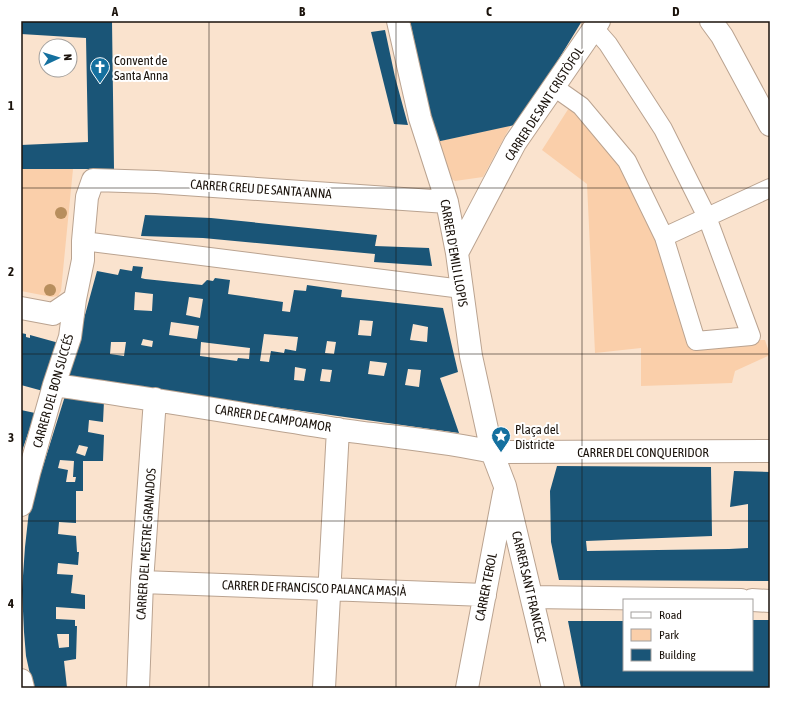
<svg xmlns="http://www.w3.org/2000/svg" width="791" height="709" font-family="'Asap Condensed',sans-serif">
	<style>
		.green { fill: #facfaa }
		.building { fill: #1a5577; fill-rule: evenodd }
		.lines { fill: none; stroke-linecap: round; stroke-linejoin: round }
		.pedestrian-casing { stroke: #baa390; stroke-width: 20 }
		.minor-casing { stroke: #baa390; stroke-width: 24 }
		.pedestrian { stroke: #fff; stroke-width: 18 }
		.minor { stroke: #fff; stroke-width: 22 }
		.tree { fill: #b78e5d }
		.grid { fill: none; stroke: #1a120b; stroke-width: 1; stroke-opacity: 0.55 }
		.labels { text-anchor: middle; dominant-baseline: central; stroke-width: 4; stroke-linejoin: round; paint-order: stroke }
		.poi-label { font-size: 13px; fill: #1a120b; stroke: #fff; text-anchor: start }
		.street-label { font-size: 13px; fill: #1a120b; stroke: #fff }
		.neatline { fill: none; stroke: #1a120b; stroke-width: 1.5 }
		.grid-label { font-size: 13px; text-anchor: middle; font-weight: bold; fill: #1a120b }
	</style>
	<rect width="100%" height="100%" fill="#fae3ce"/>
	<path class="green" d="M574,100l53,61 69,180 69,-1 5,15 -35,16 -3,12 -91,3v-38l-46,5 -8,-169 -45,-34z
		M511,125l-28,52 -28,4 -9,-5 -10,-34z
		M21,169h52l-12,122 -3,5 -6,1 -31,-6z"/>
	<path class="building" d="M21,21h91l2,148h-93v-24l67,-3 -2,-104 -65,-4z
		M410,21h172l-63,103 -83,18z
		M385,30l10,47 13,48 -14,-1 -23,-92z
		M145,215l66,3 166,17 -2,11 54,2 3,18 -58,-4 1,-8 -172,-16 -62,-2z
		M133,266l10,1 -2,11 4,1 57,6 5,-5 6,1 2,-3 15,2 -2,14 55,8 -1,9 8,1 4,-22 12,1 1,-6 35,5 -1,7 102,11 15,64 -18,6 19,55 -250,-35 -104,-17 -37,-4 29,-106 21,4 2,-6 12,2zM135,292l18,2 -1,17 -18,-1zM189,297l14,2 -3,19 -14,-3zM360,320l13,1 -2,15 -13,-1zM171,322l28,4 -2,13 -28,-4zM413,324l15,3 -1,15 -17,-2zM264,334l34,3 -2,14 -11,-2 -1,4 -13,-2 -2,11 -9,-1zM143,339l10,2 -1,6 -11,-2zM327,341l9,1 -2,12 -9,-1zM111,342h15l-2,14 -14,-2zM201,342l49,6 -1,11 -11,-1 -1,3 -37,-5zM370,361l17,2 -3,13 -16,-2zM295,367l11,2 -2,12 -10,-1zM322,369l10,1 -2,12 -10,-1zM408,369l13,1 -2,17 -14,-2z
		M21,333l5,1v3l4,1v-3l29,8 -16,48 -22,-6z
		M65,396l39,5 -1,21 -14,-2 -1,12 16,3 -1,26h-20v30h-7v32l-17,-1 -1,12 18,2 1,16h2l-1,13 -20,-2 -1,11 16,1 -2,18 14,2v14l-29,-2v12l19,1v6h2l-1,33 -12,2 3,27h-34l-7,-32 -2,-24 -2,-42 3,-43 4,-36zM79,445l9,2 -3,9 -9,-3zM60,460l14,1 -1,16h3l-1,5h-9l2,-12 -10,-2zM57,634h12v13l-10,1z
		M21,410l14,3 -14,41z
		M557,466l154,1 1,69 -126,5 1,10 142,-2 19,-1v-44l-18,3 4,-36 36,1v109l-211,-1 -8,-38 -1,-51z
		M752,620h18v68h-189l-13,-67h56v49h128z"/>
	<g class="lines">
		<defs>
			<path id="pedestrian" d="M554,87l27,19 46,55 37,76 32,104 55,-5 -44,-119 -44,-88 -55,-85 -14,-16
				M664,237l106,-49
				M83,241l379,48"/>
			<path id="minor" d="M398,21l22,97 27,84 10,51 14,103 21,96 13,34 48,202
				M711,21l11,15 48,89
				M457,253l58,-110 84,-122
				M21,308l32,6 22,-15 8,-39v-19l4,-44 6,-17 63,2 291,20
				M54,385c95,13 188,29 282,44 52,8 105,11 156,23l278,-1
				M21,505l8,-32 25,-88 16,-48 5,-38
				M142,582l343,13
				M532,597l209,3
				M752,600l18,1
				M21,680l2,8
				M138,688l4,-106 13,-183
				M324,688l14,-259
				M467,688l37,-195"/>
		</defs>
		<use href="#pedestrian" class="pedestrian-casing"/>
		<use href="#minor" class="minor-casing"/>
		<use href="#pedestrian" class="pedestrian"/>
		<use href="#minor" class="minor"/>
	</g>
	<g class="tree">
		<circle cx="61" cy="213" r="6"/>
		<circle cx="50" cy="290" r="6"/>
	</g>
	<path class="grid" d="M209,21v667M396,21v667M582,21v667M21,188h749M21,354h749M21,521h749"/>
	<defs>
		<symbol id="church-pin" viewBox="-11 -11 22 30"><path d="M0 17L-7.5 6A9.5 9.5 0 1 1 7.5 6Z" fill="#14709f" stroke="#fff"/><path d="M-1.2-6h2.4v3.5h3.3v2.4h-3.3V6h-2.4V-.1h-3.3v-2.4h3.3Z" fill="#fff"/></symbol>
		<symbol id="sight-pin" viewBox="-11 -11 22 30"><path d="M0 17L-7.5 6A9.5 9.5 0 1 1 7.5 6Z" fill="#14709f" stroke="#fff"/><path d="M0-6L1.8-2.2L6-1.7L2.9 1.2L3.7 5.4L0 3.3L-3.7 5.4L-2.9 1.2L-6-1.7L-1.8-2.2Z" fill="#fff"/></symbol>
	</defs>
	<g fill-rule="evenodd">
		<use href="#church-pin" x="89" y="56" width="22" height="30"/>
		<use href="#sight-pin" x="490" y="425" width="22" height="30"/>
	</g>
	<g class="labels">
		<g class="poi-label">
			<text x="114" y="60">Convent de<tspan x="114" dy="15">Santa Anna</tspan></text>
			<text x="515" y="429">Plaça del<tspan x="515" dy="15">Districte</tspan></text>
		</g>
		<g class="street-label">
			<text transform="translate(544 104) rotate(-57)">CARRER DE SANT CRISTÒFOL</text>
			<text transform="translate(261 189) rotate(4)">CARRER CREU DE SANTA ANNA</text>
			<text transform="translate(454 253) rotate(80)">CARRER D'EMILI LLOPIS</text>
			<text transform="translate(53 391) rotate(-74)">CARRER DEL BON SUCCÉS</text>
			<text transform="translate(273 418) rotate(9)">CARRER DE CAMPOAMOR</text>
			<text x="643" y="452">CARRER DEL CONQUERIDOR</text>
			<text transform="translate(146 544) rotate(-86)">CARRER DEL MESTRE GRANADOS</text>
			<text transform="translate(486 587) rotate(-79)">CARRER TEROL</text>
			<text transform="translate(529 587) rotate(77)">CARRER SANT FRANCESC</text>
			<text transform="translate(314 588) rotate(2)">CARRER DE FRANCISCO PALANCA MASIÀ</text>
		</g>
	</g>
	<rect width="791" height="709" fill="none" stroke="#ffffff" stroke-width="44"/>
	<rect x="623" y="599" width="130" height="72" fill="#ffffff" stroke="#a3a09d"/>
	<rect x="631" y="612" width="20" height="6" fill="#ffffff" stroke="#a3a09d"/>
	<text x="659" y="619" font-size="12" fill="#1a120b">Road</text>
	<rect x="631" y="629" width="20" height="12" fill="#facfaa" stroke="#a3a09d"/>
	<text x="659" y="639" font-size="12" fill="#1a120b">Park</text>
	<rect x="631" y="649" width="20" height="12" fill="#1a5577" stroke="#a3a09d"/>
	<text x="659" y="659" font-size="12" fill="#1a120b">Building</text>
	<g transform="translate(58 58) rotate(86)"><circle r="19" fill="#ffffff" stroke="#a3a09d"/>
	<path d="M0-3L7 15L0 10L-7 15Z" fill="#14709f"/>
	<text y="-6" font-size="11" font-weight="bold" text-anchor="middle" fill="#1a120b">N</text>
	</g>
	<rect x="22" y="22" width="747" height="665" class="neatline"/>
	<g class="grid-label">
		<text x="115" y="16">A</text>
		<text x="302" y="16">B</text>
		<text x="489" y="16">C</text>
		<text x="676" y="16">D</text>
		<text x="11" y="110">1</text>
		<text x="11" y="276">2</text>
		<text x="11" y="442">3</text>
		<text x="11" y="608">4</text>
	</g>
</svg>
